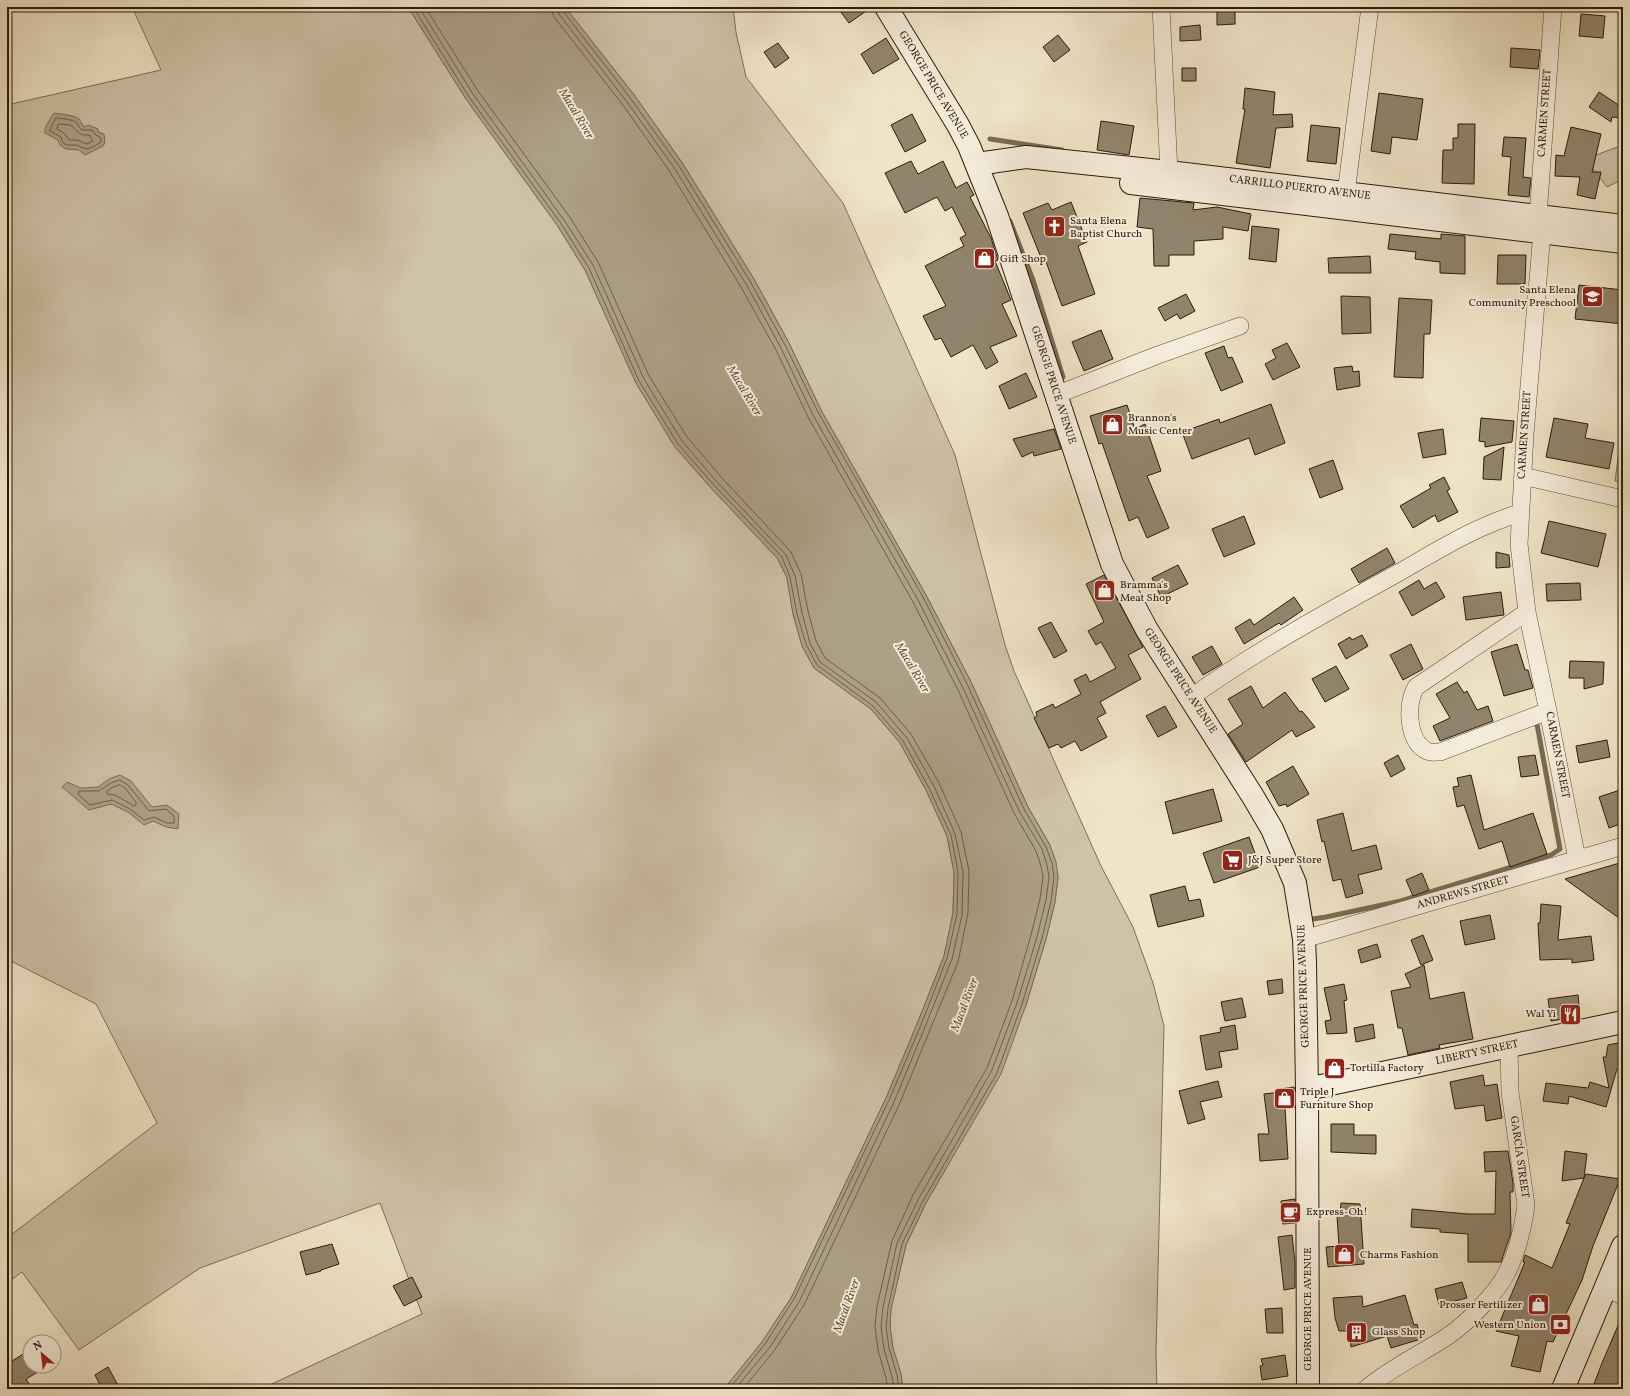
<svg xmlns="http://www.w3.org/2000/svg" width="1630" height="1396" font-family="Vollkorn,serif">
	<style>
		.green { fill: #cfc2a7; stroke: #7d6e58 }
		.water { fill: #ada086; stroke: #796b54 }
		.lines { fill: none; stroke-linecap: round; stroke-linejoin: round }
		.shore { stroke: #6c5e48; stroke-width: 1 }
		.stream { stroke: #796b54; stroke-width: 5 }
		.building { fill: #91846c; stroke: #2b1b09 }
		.street-casing { stroke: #5c4d38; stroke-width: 18 }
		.secondary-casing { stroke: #2b1b09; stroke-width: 24 }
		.street { stroke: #f5eddb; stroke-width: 17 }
		.secondary { stroke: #f5eddb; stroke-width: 22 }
		.labels { text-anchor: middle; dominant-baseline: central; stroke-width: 4; stroke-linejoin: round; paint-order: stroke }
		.street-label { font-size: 11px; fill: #2b1b09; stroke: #f5eddb }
		.poi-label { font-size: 11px; fill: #2b1b09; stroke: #f5eddb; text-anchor: start }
		.water-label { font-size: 12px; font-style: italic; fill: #5f503b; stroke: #f5eddb }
	</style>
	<rect width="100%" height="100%" fill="#f0e4c7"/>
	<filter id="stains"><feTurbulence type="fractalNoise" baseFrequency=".005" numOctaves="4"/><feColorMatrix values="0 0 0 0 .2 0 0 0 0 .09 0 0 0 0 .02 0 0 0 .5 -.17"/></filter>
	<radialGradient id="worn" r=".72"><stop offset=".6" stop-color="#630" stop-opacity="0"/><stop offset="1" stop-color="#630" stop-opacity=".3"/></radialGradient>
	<path class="green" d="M132,7h276l58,92 91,126 28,45 51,113 39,64 36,41 67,71 9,19 6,36 9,32 12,22 57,41 29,34 26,47 21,46 7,36 -1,41 -9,43 -27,68 -31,74 -95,200 -29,44 -38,47h-463l161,-75 -42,-111 -180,65 -121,82 -57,-78 -15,11v-45l150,-115 -61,-119 -89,-45v-854l154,-35z
		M565,7h168l3,25 10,45 97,126 112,252 50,190 9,26 87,195 32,61 20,56 11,43 -8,326 1,37h-254l-2,-15 -8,-26 -3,-21 1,-18 15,-64 20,-42 36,-63 64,-135 20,-66 9,-37 3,-25 -8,-32 -22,-38 -56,-123 -46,-89 -105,-185 -32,-67 -35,-64 -71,-115 -48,-68z
		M1623,145v34l-16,8 -22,-28z
		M1623,421v62l-8,-2z"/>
	<path class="water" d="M408,7h157l70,89 48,68 71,115 35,64 32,67 105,185 46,89 56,123 22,38 6,17 2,15 -3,25 -9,37 -20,66 -25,69 -75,129 -20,42 -15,64 -1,18 3,21 8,26 2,15h-179l38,-47 29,-44 95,-200 31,-74 27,-68 9,-43 1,-41 -7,-36 -21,-46 -26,-47 -29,-34 -57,-41 -12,-22 -9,-32 -6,-36 -9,-19 -67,-71 -36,-41 -39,-64 -51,-113 -28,-45 -91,-126z
		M54,113c5,1 21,2 25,6 2,2 3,5 5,8l4,-2 10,4v3l6,2 1,9 -2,3 -18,9 -6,-5 -13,-1 -6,-4 -2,-5 -13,-7v-5z
		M120,775l11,6 21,26 15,-2 12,9 -1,15 -12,-2 -13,-6 -9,4 -16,-13 -17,-8 -22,6 -27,-23 5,-5 14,6 17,-1 11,-8z"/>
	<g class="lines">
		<path class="shore" d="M413,7l56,90 91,125 29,46 50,113 39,63 36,41 68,72 8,20 7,37 9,30 11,21 56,41 30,35 26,47 22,47 7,37 -1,42 -10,44 -26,67 -32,75 -95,199 -29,45 -36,45
			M419,7l54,87 91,126 29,45 51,114 38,62 35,41 69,73 9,21 7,37 8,30 10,19 56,40 31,36 27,48 21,48 8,38 -1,43 -10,44 -27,68 -31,75 -95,200 -29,45 -35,42
			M425,7l53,84 91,125 29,46 51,114 38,61 35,41 69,74 10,22 7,37 8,30 9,17 55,40 31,36 28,49 22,49 8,39 -1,42 -10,49 -59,143 -95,200 -30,46 -31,38
			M551,7l3,10 69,88 47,67 71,115 35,63 32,67 105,185 45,88 56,123 22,38 5,15 2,11 -3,22 -9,36 -19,66 -25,67 -74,127 -21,46 -15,65 -2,21 3,23 8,28 2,11
			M557,7l2,7 68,88 48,67 71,115 35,64 32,67 105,185 45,88 56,123 23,38 5,16 2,12 -3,23 -9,37 -20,66 -25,67 -73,128 -22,45 -14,64 -2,20 3,22 8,28 2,12
			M562,7l1,4 68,88 48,67 71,115 35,64 33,67 105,185 45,89 56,123 22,38 6,16 2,14 -3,24 -9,37 -20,66 -25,69 -74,128 -21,43 -14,64 -2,19 3,21 8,27 2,14
			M56,118c4,0 18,2 20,4 2,3 3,6 6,8h10l4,5 4,2 1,5 -8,5 -7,2 -10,-4h-9l-4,-2 -2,-6 -11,-6z
			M59,124l12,1c6,6 8,11 18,10l4,6 -6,3 -10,-4h-8l-5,-7 -7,-4z
			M120,780l8,5 21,26 17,-2 8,7v7h-7l-13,-6 -10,3 -14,-11 -18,-9 -22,5 -12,-11 1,-3h20l12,-8z
			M120,785l5,3 11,14v3l-2,1 -19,-11 -8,-1v-3l6,-4z"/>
		<path class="stream" d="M990,139l72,11
			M1010,221l23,59 30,97
			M1306,916l7,3 13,-2 75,-16 150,-46 9,-6 -24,-130"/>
	</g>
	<path class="building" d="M837,7h35l-23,16z
		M1217,7h18v17l-18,1z
		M1581,14l24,2 -2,22 -24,-2z
		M1200,25l1,15 -21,1v-14z
		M1058,35l12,15 -16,12 -11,-15z
		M886,38l13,21 -26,15 -12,-20z
		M778,43l11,15 -14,10 -11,-16z
		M1511,48l29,2 -2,19 -28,-2z
		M1182,68h14v13h-14z
		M1245,88l30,4 -2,23 19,-1 1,13 -17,1 -6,40 -34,-5 9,-54h-2z
		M1599,92l24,16v10l-11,-1 -1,5 -22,-15z
		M1379,93l44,6 -6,41 -25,-3 -2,17 -19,-3z
		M912,114l14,27 -21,11 -14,-27z
		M1101,121l33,5 -5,29 -32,-5z
		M1458,124h17l-1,60 -32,-1 1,-33h10v-12h5z
		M1311,125l29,3 -4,36 -29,-3z
		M1571,127l30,7 -9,38h9l-6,27 -18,-4 3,-18 -25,-1 1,-21 8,1z
		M1504,137l22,1 -3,39 8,1 -2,19 -21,-2 3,-38 -9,-1z
		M911,161l7,13 25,-13 13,27 11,-6 7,13 -4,2 21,41 7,22 -3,1 16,39 -9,4 15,32 -27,11 8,15 -12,7 -13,-24 -22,12 -10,-19 -6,2 -12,-24 23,-10 -21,-40 39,-20 -4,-8 6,-3 -14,-28 -7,4 -8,-14 -32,16 -20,-40z
		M1140,198l54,5 -1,7 24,-3 34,7 -3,17 -25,-4v12l-29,2v14h-25v11h-15l-1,-37 -16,-2z
		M1071,202l16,40 -9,4 17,48 -33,12 -17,-47 -3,1 -19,-47 25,-10 4,7z
		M1252,226l27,3 -3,33 -27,-3z
		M1390,234l51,5v-5l24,2v38l-25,-1v-11l-25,-3 1,-7 -28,-3z
		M1498,255h28l-1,29h-28z
		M1370,256l1,17h-42l-1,-15z
		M1579,285l44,5v34l-48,-5z
		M1186,294l9,17 -15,8 -3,-5 -12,7 -7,-13z
		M1341,296l29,1 1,36 -29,1z
		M1399,298l33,2 -2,34h-6l-1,44 -29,-1z
		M1101,330l12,29 -29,12 -12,-29z
		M1287,343l13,24 -27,13 -8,-16 11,-6 -4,-8z
		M1224,346l4,12 4,-1 11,25 -22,9 -16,-38z
		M1352,366l1,6 6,-1 1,15 -23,4 -3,-22z
		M1026,373l11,24 -28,12 -10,-23z
		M1271,404l14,39 -30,12 -6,-17 -57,21 -10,-27 37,-13 1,4z
		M1127,405l8,24 10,-5 16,47 -14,5 22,52 -22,10 -9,-21 -9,4 -27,-78 -3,1 -9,-28z
		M1481,418l33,3 -2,21 -27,5v-5l-6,-1z
		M1554,418l34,6 -3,14 29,5 -5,26 -63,-12z
		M1054,429l7,20 -27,7 -1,-4 -11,5 -9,-18z
		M1443,429l3,25 -23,4 -5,-25z
		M1504,447l-3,33 -18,-1 1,-22z
		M1333,460l10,29 -23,9 -11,-29z
		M1444,477l6,12 -3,2 11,21 -20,10 -3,-7 -22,13 -13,-22 31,-18 -2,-3z
		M1244,516l11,28 -31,13 -12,-28z
		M1549,521l57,13 -8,33 -57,-14z
		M1387,548l8,15 -36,20 -8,-14z
		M1496,552l13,3 1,12 -14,1z
		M1178,565l10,19 -27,13 -9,-19z
		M1104,575l39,72 -15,8 13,24 -41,23 6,11 -9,5 10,19 -26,14 -6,-10 -14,7 -3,-4 -9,4 -15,-30 3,-2 -1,-4 17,-8 2,4 26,-14 -7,-14 12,-6 4,8 26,-14 -15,-26 -5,3 -8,-14 16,-9 -18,-38z
		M1419,580l5,9 12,-7 9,15 -33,19 -13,-24z
		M1580,583l1,17 -34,1 -1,-17z
		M1501,592l3,23 -38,5 -3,-23z
		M1294,597l9,13 -22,15 -2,-2 -35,21 -9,-16 15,-9 4,6z
		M1051,622l16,29 -13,7 -16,-30z
		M1362,635l6,11 -22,13 -8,-15 12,-7 2,3z
		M1411,644l12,25 -20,11 -13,-25z
		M1517,644l8,26h3l5,18 -29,8 -13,-44z
		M1212,646l10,18 -19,11 -11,-18z
		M1570,661l34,1 -1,22 -19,5v-11h-15z
		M1336,666l13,23 -24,13 -13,-23z
		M1457,682l7,11 3,-2 10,19 11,-4 5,15 -53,20 -7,-15 17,-8 -14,-24z
		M1251,686l12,22 22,-16 15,20 2,-1 13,16 -19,10 -4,-7 -46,32 -18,-28 15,-10 -15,-25z
		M1165,706l12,21 -19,10 -12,-21z
		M1607,740l3,17 -31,6 -3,-17z
		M1398,755l7,14 -14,8 -7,-14z
		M1535,755l4,20 -18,2 -3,-20z
		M1293,766l16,28 -22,13 -1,-3 -7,2 -13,-24z
		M1471,775l13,55 49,-17 14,41 -37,13 -8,-26 -23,8 -15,-44 -7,2 -4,-20 6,-1 -2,-8z
		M1213,789l9,32 -49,13 -8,-32z
		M1623,789v34l-14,5 -10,-31z
		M1343,813l9,38 24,-6 6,24 -24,6 5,18 -17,5 -5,-19 -8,2 -9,-40 -2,1 -5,-22z
		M1249,837l11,30 -46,16 -11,-30z
		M1623,862v59l-58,-42z
		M1422,873l7,17 -16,6 -7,-16z
		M1185,886l4,15 11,-2 4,17 -46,11 -8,-32z
		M1541,904l20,2 -3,34 33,-4 3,24 -22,3v-4l-32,1 -2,-37h2z
		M1490,915l5,24 -30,6 -5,-24z
		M1423,935l10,25 -12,5 -10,-25z
		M1377,944l4,13 -20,6 -3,-13z
		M1424,965l6,34 34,-7 9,47 -34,6 1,3 -32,7 -6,-27h-4l-7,-37 20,-4 -6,-13z
		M1282,979l1,14 -14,2 -2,-14z
		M1344,984l3,16 -3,1 3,32 -20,1 -2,-13 6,-1 -7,-32z
		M1578,995l2,21 -29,5 -3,-22z
		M1242,998l4,19 -21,4 -4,-19z
		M1373,1024l2,14 -19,4 -2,-14z
		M1235,1025l3,24 -19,3 3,15 -16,3 -6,-34 21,-4 -1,-4z
		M1623,1042v26l-6,1 -11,38 -37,-11 -1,8 -25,-3 3,-18 42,5 2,-6 19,6 -6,-31h3l2,-12z
		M1483,1075l2,11 12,-2 5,34 -16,3 -2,-16 -29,4 -5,-27z
		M1218,1081l4,16 -22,5 5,17 -17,5 -9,-33z
		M1294,1087l1,20 -10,1 3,51 -28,2 -2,-27h11l-5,-40 17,-2 -1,-3z
		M1331,1124h23v11h22v19l-45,-2z
		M1508,1151l5,32v9h-3l1,41 -10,29h-33v-28l-28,-2v-3l-29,-2 1,-18 56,5h27l1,-43 -11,1 -1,-20z
		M1565,1151l22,3 -3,24 2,-4 34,5 -27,67 -11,34 -29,62 -6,-1 -7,31 -29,-6 8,-30 -23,-5 29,-69h-2l2,-7 27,13 18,-44 -4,-1 18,-45 -22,3z
		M1295,1199v24l-12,1 -2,-23z
		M1341,1203l19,1 4,60 -36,3 -2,-20 13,-1 -2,-30h3z
		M1292,1235l3,27v26l-11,2 -6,-53z
		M332,1244l7,20 -18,6v1l-15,4 -6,-23z
		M412,1277l10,20 -18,9 -11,-20z
		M1462,1282l5,16 -28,7 -4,-16z
		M1405,1295l9,30 3,-1 4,15 -30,9 -4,-12 -36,11 -2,-16h-10l-4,-13 -2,-20 29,-2 1,11z
		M1282,1308l1,25h-16l-2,-24z
		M1623,1314v75h-31l10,-26z
		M30,1350v16h18l-22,13 6,10h-25v-25z
		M1285,1355l3,21 -26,4 -2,-14 3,-1 -2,-6z
		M108,1367l12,22h-18l-7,-14z"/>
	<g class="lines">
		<defs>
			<path id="street" d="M1161,7l8,165
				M1553,7l-15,209 4,16 -17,202 -6,110 8,68 21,99 29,148
				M1346,193l24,-186
				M1056,395l102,-40 82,-29
				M1523,476l100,23
				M1527,612l-111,75c-10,17 -9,54 11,64 4,2 9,1 13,1l108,-41
				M1190,698c66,-47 137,-86 208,-125 39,-22 78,-47 122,-60
				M1304,939l319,-93
				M1605,1288l18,8
				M1366,1389c24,-21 55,-35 82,-53 19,-13 49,-43 59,-64 11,-21 16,-45 19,-67l-16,-113 -1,-45"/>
			<path id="secondary" d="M886,7l72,118 11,21 28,70 115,348 35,66 105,165 20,34 23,54 9,56 1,24 2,126 1,300
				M977,164l49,-7 143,15 454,54
				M1131,183l492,59
				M1307,1089l316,-67
				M1563,1389l60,-143"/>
		</defs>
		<use href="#street" class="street-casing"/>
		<use href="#secondary" class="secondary-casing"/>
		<use href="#street" class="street"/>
		<use href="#secondary" class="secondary"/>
	</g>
	<defs>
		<symbol id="church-square" viewBox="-11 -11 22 22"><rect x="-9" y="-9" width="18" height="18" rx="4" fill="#8f2418" stroke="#f5eddb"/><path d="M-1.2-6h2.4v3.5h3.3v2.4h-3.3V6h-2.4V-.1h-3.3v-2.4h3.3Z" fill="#fff"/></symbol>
		<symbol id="shop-square" viewBox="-11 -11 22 22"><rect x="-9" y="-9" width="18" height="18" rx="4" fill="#8f2418" stroke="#f5eddb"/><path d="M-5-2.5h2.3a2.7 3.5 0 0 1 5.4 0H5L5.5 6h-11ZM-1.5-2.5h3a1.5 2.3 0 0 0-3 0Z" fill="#fff"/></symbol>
		<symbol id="school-square" viewBox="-11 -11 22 22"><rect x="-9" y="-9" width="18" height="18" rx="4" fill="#8f2418" stroke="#f5eddb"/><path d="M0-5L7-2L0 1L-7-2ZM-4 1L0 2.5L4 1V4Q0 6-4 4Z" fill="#fff"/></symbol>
		<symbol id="supermarket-square" viewBox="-11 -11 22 22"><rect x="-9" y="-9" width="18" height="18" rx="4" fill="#8f2418" stroke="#f5eddb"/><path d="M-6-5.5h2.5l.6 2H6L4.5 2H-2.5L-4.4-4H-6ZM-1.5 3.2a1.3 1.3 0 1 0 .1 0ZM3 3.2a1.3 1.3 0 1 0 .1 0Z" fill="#fff"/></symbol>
		<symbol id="restaurant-square" viewBox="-11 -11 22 22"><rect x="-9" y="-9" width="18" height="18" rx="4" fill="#8f2418" stroke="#f5eddb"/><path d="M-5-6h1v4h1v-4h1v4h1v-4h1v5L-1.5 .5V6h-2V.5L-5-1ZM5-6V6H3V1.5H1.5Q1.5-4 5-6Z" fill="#fff"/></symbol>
		<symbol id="cafe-square" viewBox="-11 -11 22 22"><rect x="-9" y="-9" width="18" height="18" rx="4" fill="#8f2418" stroke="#f5eddb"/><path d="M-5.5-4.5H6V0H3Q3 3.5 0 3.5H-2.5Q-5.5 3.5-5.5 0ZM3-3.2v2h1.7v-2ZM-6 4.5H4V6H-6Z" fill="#fff"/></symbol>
		<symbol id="bank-square" viewBox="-11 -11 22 22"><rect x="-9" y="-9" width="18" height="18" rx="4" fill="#8f2418" stroke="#f5eddb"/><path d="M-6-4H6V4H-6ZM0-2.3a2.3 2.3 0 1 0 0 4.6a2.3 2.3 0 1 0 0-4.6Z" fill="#fff"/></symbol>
		<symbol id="building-square" viewBox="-11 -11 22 22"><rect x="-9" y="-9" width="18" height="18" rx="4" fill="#8f2418" stroke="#f5eddb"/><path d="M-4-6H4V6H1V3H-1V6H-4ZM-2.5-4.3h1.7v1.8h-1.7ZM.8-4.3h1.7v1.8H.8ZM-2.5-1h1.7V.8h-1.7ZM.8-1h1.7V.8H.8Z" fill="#fff"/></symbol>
	</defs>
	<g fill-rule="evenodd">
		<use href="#church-square" x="1042" y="214" width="25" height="25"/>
		<use href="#shop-square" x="972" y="246" width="25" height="25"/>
		<use href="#school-square" x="1580" y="284" width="25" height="25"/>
		<use href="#shop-square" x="1100" y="412" width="25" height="25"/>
		<use href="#shop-square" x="1092" y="578" width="25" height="25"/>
		<use href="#supermarket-square" x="1220" y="848" width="25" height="25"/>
		<use href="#restaurant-square" x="1558" y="1002" width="25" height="25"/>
		<use href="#shop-square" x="1322" y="1056" width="25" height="25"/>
		<use href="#shop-square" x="1272" y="1086" width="25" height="25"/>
		<use href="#cafe-square" x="1278" y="1200" width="25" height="25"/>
		<use href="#shop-square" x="1332" y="1242" width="25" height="25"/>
		<use href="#shop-square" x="1526" y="1292" width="25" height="25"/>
		<use href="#bank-square" x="1548" y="1312" width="25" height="25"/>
		<use href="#building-square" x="1344" y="1320" width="25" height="25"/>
	</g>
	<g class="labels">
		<g class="street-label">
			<text transform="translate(933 85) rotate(59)">GEORGE PRICE AVENUE</text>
			<text transform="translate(1545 113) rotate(-86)">CARMEN STREET</text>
			<text transform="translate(1300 188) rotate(7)">CARRILLO PUERTO AVENUE</text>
			<text transform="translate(1053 385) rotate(72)">GEORGE PRICE AVENUE</text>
			<text transform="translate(1525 435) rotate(-86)">CARMEN STREET</text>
			<text transform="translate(1180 681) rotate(57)">GEORGE PRICE AVENUE</text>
			<text transform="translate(1557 755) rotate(79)">CARMEN STREET</text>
			<text transform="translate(1463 893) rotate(-16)">ANDREWS STREET</text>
			<text transform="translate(1304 986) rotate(-92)">GEORGE PRICE AVENUE</text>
			<text transform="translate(1477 1053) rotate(-12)">LIBERTY STREET</text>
			<text transform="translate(1519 1157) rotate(82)">GARCÍA STREET</text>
			<text transform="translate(1308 1309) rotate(-90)">GEORGE PRICE AVENUE</text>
		</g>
		<g class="poi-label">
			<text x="1070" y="221">Santa Elena<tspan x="1070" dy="13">Baptist Church</tspan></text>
			<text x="1000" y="259">Gift Shop</text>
			<text x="1576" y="290" text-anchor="end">Santa Elena<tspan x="1576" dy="13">Community Preschool</tspan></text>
			<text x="1128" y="418">Brannon's<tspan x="1128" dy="13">Music Center</tspan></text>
			<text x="1120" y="585">Bramma's<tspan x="1120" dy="13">Meat Shop</tspan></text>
			<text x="1248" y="860">J&amp;J Super Store</text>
			<text x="1556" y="1014" text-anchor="end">Wal Yi</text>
			<text x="1350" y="1068">Tortilla Factory</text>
			<text x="1300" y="1092">Triple J<tspan x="1300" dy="13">Furniture Shop</tspan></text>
			<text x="1306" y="1212">Express-Oh!</text>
			<text x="1360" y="1255">Charms Fashion</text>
			<text x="1522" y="1305" text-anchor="end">Prosser Fertilizer</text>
			<text x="1546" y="1325" text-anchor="end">Western Union</text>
			<text x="1372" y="1332">Glass Shop</text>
		</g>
		<g class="water-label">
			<text transform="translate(576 114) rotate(59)">Macal River</text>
			<text transform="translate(744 391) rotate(59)">Macal River</text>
			<text transform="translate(912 668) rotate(59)">Macal River</text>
			<text transform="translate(965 1005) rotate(-69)">Macal River</text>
			<text transform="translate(847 1306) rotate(-70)">Macal River</text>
		</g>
	</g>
	<rect width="1630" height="1396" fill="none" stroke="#f0e4c7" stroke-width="24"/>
	<rect x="8" y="8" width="1614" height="1380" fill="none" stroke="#2b1b09" stroke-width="2"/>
	<rect x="12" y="12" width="1606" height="1372" fill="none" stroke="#2b1b09"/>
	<g transform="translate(42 1354) rotate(332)"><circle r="19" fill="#f5eddb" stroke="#a49987"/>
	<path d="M0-3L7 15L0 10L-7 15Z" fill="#8f2418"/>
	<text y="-6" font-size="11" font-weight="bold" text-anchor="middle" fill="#2b1b09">N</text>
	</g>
	<rect width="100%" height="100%" filter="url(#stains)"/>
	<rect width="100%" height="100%" fill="url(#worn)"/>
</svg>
